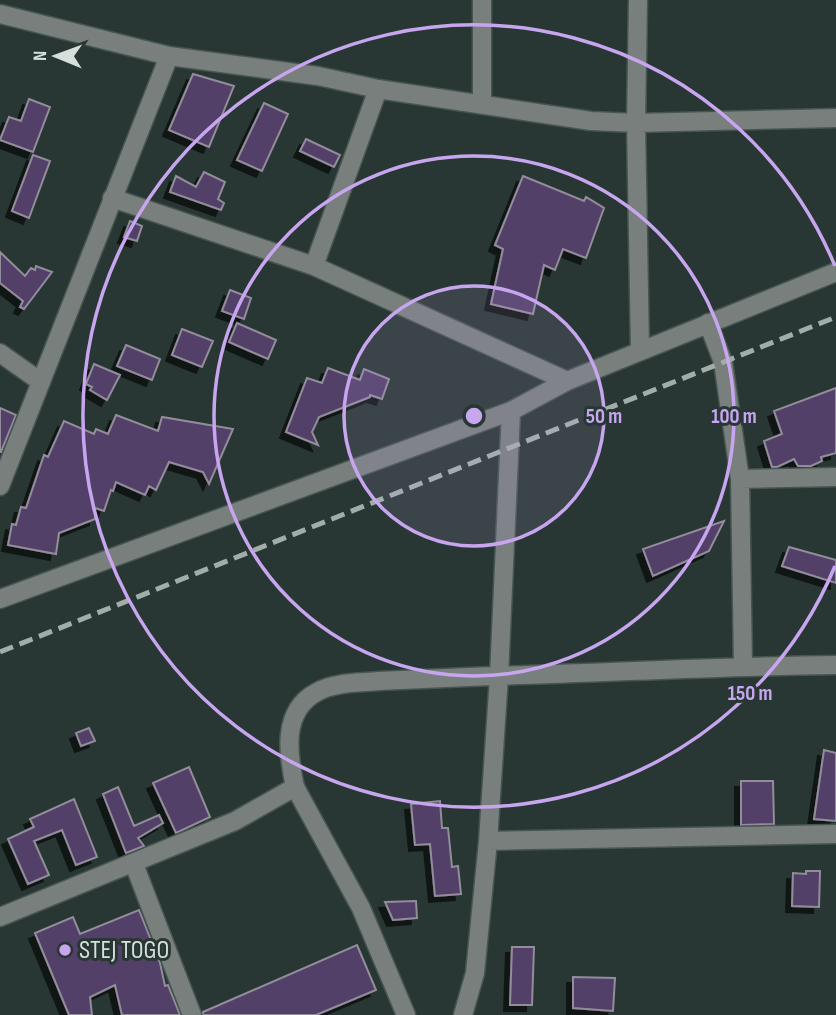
<svg xmlns="http://www.w3.org/2000/svg" width="836" height="1015" font-family="'Sofia Sans Condensed',sans-serif">
	<style>
		.building { fill: #523f68; stroke: #928c9b; stroke-width: 2; filter: url(#shadow) }
		.lines { fill: none; stroke-linecap: round; stroke-linejoin: round }
		.minor-casing { stroke: #475551; stroke-width: 21 }
		.minor { stroke: #787f7d; stroke-width: 18 }
		.rail { stroke: #a2ada9; stroke-width: 5; stroke-dasharray: 14 7; stroke-linecap: butt }
		.ring { fill: none; stroke: #c7a6ef; stroke-width: 3.5 }
		.poi-dot { fill: #c7a6ef; stroke: #283733; stroke-width: 2.5 }
		.labels { text-anchor: middle; dominant-baseline: central; stroke-width: 6; stroke-linejoin: round; paint-order: stroke }
		.poi-label { font-size: 26px; fill: #d6dfdc; stroke: #283733; text-anchor: start }
		.centre { fill: #c7a6ef; stroke: #283733; stroke-width: 3.5 }
		.ring-label { font-size: 21px; text-anchor: middle; font-weight: bold; fill: #c7a6ef; stroke: #283733; stroke-width: 6; stroke-linejoin: round; paint-order: stroke }
	</style>
	<defs>
		<filter id="shadow"><feDropShadow dx="-6" dy="6" stdDeviation="0" flood-color="#0009"/></filter>
	</defs>
	<rect width="100%" height="100%" fill="#283733"/>
	<path class="building" d="M193,74l41,12 -25,61 -40,-17z
		M29,99l21,8 -17,45 -33,-12 9,-23 12,4z
		M264,103l24,11 -26,57 -25,-11z
		M306,139l34,16 -6,12 -34,-16z
		M33,155l17,6 -21,57 -17,-7z
		M204,172l21,10 -7,17 6,4 -3,7 -51,-18 6,-16 20,11z
		M523,176l61,25 2,-4 18,11 -18,50 -23,-9 -8,21 -11,-5 -11,49 -42,-10 12,-55 -8,-4z
		M130,221l12,5 -5,15 -13,-4z
		M0,252l25,24 6,-8 4,2 1,-4 16,6 -28,37 -4,-2 3,-6 -23,-18z
		M230,290l21,8 -7,21 -22,-8z
		M237,323l39,17 -8,19 -39,-17z
		M182,329l31,12 -11,26 -30,-12z
		M126,345l34,14 -8,21 -35,-14z
		M94,364l26,11 -13,25 -17,-10 2,-3 -6,-3z
		M328,368l32,12 4,-11 25,10 -7,20 -12,-4v2l-51,20 -7,15 6,13 -32,-13 21,-54 15,5z
		M836,388v65l-15,4 1,4 -11,5h-13l-4,-7 -17,8h-5l-8,-26 18,-7 -8,-23z
		M0,408l16,7 -15,37h-1z
		M116,415l42,16 4,-14 71,12 -24,55 -6,-12 -34,-10 -13,28 -7,-4 -4,9 -29,-13 -3,9 -2,-1 -7,21 -9,-3v11l-36,14 -3,21 -48,-9 4,-21 4,1 5,-18 5,1 18,-53 4,2 16,-36 30,13 2,-5 12,5z
		M724,521l-15,30 -56,25 -10,-27z
		M789,547l47,13v23l-54,-17z
		M89,728l6,13 -14,5 -5,-13z
		M824,750l12,3v68l-22,-2z
		M189,767l21,50 -34,16 -23,-50z
		M741,781h32l1,43 -33,1z
		M118,787l16,39 25,-11 4,8 -25,15 6,8 -18,7 -23,-59z
		M74,799l23,58 -21,8 -14,-35 -28,11 15,34 -21,9 -20,-45 26,-12 -4,-8z
		M440,801l2,27h6l4,39 6,-1 3,28 -26,2 -5,-52 -15,1 -4,-41z
		M806,871h14l-1,36 -27,-1 1,-33 13,1z
		M416,901l1,17 -24,2 -8,-18z
		M139,910l21,53 5,23 3,-1 12,30h-58l-7,-30 -25,12 2,18h-23l-34,-82 38,-16 7,17z
		M357,945l19,45 -60,25h-113v-3z
		M512,947h22l-2,58h-22z
		M573,977l42,1 -2,33 -40,-3z"/>
	<g class="lines">
		<defs>
			<path id="minor" d="M638,0l-2,123 4,227
				M0,14l169,42 149,20 60,13 213,32 45,2 200,-5
				M482,103v-103
				M112,198l202,68 253,115
				M314,266l64,-177
				M708,323l15,39 17,117 3,187
				M0,353l41,29
				M740,479l96,-2
				M0,486l169,-430
				M0,599l511,-188 56,-30 269,-109
				M295,787l66,121 45,107
				M488,841l348,-7
				M134,864l58,151
				M0,917l235,-96 60,-34c-7,-32 -14,-76 22,-95 17,-10 43,-9 62,-11 37,-2 74,-3 112,-5 115,-3 230,-10 345,-11
				M463,1015l12,-42 13,-132 11,-165 12,-265"/>
		</defs>
		<use href="#minor" class="minor-casing"/>
		<use href="#minor" class="minor"/>
		<path class="rail" d="M0,652l836,-335"/>
	</g>
	<circle cx="474" cy="416" r="130" fill="#c7a6ef" fill-opacity=".12"/>
	<g class="ring">
		<circle cx="474" cy="416" r="130"/>
		<circle cx="474" cy="416" r="260"/>
		<path d="M835 566A391 391 0 1 1 835 266"/>
	</g>
	<circle class="poi-dot" cx="65" cy="950" r="7"/>
	<g class="labels">
		<g class="poi-label">
			<text x="79" y="950">STEJ TOGO</text>
		</g>
	</g>
	<circle cx="474" cy="416" r="10" class="centre"/>
	<g class="ring-label">
		<text x="604" y="423">50 m</text>
		<text x="734" y="423">100 m</text>
		<text x="750" y="700">150 m</text>
	</g>
	<g transform="translate(56 56) rotate(271)" stroke="#283733" stroke-width="5" paint-order="stroke">
	<path d="M0-5L12 26L0 18L-12 26Z" fill="#d6dfdc"/>
	<text y="-10" font-size="19" font-weight="bold" text-anchor="middle" fill="#d6dfdc">N</text>
	</g>
</svg>
